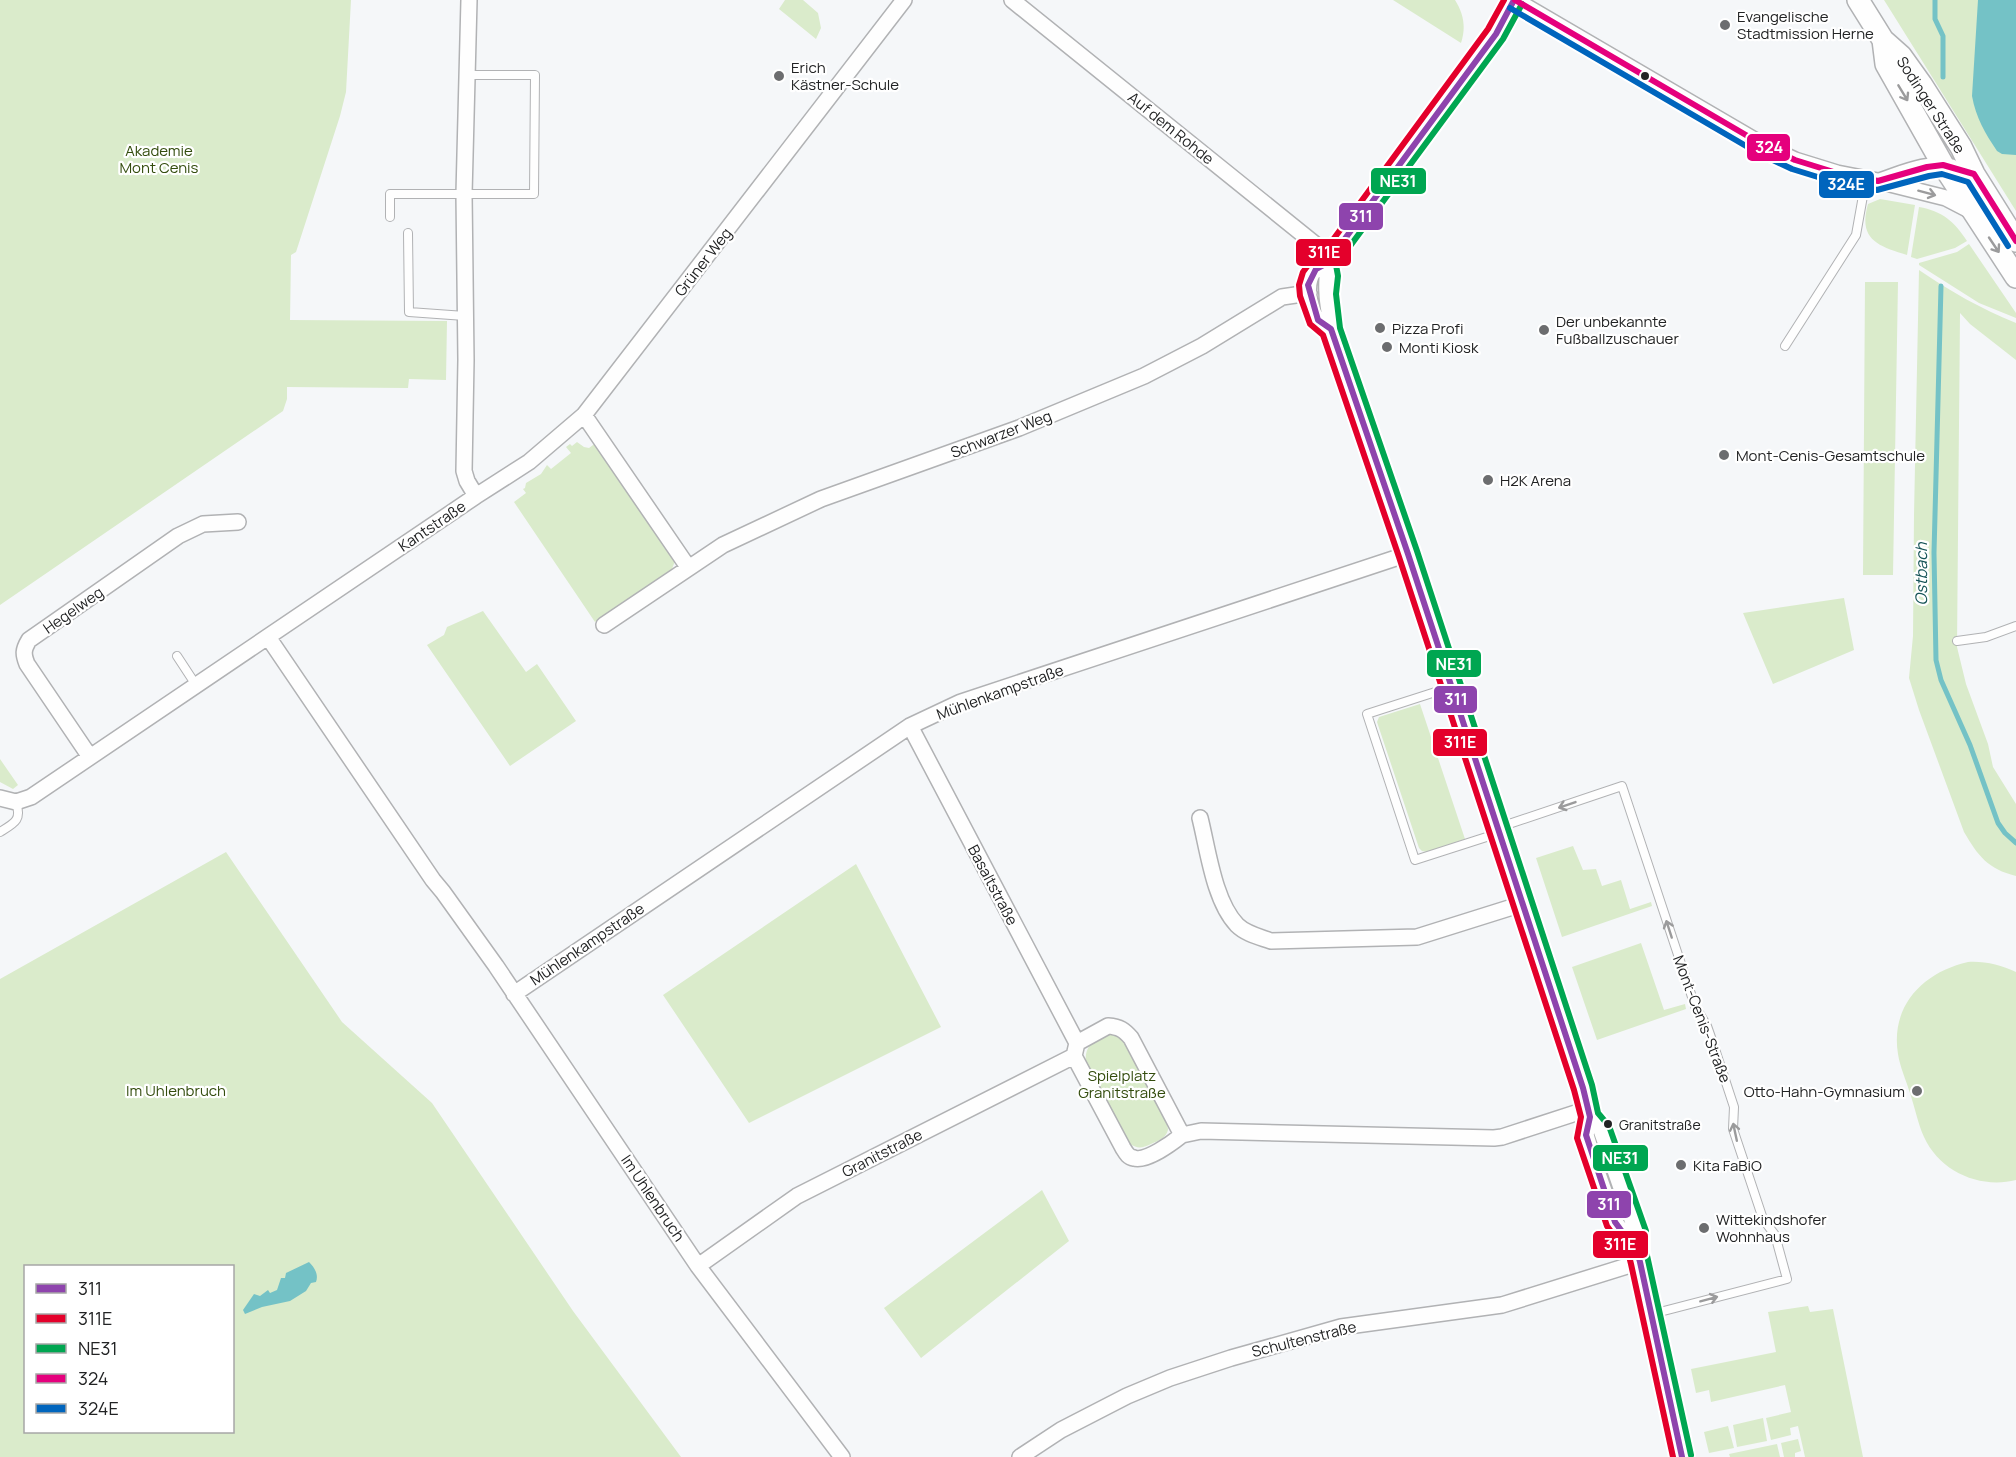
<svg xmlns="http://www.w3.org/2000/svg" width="2016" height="1457" font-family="Manrope,sans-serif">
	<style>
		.green { fill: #daebcb; fill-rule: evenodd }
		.water { fill: #74c2c6 }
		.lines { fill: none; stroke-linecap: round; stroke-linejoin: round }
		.stream { stroke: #74c2c6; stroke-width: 5 }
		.lane-casing { stroke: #b1b2b4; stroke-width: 10 }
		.street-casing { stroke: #b1b2b4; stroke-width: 18 }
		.secondary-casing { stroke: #b1b2b4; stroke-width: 24 }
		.lane { stroke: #fefefe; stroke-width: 8 }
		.street { stroke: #fefefe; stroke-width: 15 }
		.secondary { stroke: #fefefe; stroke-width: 21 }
		.bus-1-casing { stroke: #fff; stroke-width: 10 }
		.bus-2-casing { stroke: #fff; stroke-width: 10 }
		.bus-3-casing { stroke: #fff; stroke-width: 10 }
		.bus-4-casing { stroke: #fff; stroke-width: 10 }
		.bus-5-casing { stroke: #fff; stroke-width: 10 }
		.bus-1 { stroke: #8e44ad; stroke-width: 6 }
		.bus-2 { stroke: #e4002b; stroke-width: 6 }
		.bus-3 { stroke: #00a651; stroke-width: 6 }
		.bus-4 { stroke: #e5007d; stroke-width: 6 }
		.bus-5 { stroke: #0065bd; stroke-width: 6 }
		.oneway { stroke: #9b9b9c }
		.poi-dot { fill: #6c6d6f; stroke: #fff; stroke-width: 2 }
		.bus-dot { fill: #222324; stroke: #fff; stroke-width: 2 }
		.labels { text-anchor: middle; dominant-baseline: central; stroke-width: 4.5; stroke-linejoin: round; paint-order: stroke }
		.bus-label { font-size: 14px; fill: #222324; stroke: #fff; text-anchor: start }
		.poi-label { font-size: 15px; fill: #222324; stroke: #fff; text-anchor: start }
		.street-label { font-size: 15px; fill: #222324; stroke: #fff }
		.park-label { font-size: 15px; fill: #334c0d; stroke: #fff }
		.water-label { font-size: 16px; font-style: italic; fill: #145356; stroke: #fff }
		.line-badge { stroke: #fff; stroke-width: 2 }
		.badge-label { font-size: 16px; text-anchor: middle; font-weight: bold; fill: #fff }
	</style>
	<rect width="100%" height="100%" fill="#f5f7f9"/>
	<path class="green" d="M0,0h351l-5,92 -6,24 -44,136 -5,3 -1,65 157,1 -1,59 -37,-1 -1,9h-2l-119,-1v12l-4,12 -283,194z
		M785,0h18l15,13 3,15 -5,11 -37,-30z
		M1393,0h62c9,14 11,28 6,43z
		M1884,0h132v211z
		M1880,199l35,6 -8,50c-30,-9 -49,-16 -39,-51z
		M1919,207c23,4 35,14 48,34l-12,7 -38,11 -6,-2z
		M1969,244l47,69v5l-37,-15 -60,-38v-2l38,-11z
		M1919,270c31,21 62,39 97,53v37l-46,-36 -10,-11 -3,334 9,37 22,60 5,23 23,37v72c-28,-7 -38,-20 -52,-44l-45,-122 -10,-32 4,-42 1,-121z
		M1865,282h33l-5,293h-30z
		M577,442l7,5 5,1 8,-6 78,119 -3,8 -77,53 -81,-120 12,-9 -3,-4 2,-1 1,-5 15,-9 6,-9 4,4 20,-16 -5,-6 4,-3 2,2z
		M1844,598l10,52 -81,34 -30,-71z
		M483,611l43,61 11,-8 39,57 -66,45 -83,-121 17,-10 3,-8z
		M1420,704l45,135 -38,13 -5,-1 -3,-3 -42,-126 2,-5z
		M0,759l18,26 -5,4 -13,-7z
		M1573,846l10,24 13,-1 6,17 19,-6 9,29 21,-7 1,4 -90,31 -26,-79z
		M226,852l116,170 90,81 141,208 108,146h-681v-478zM26,1266h206v166h-206z
		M856,864l85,163 -192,96 -86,-128z
		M1641,943l23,67 21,-6 1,5 -89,31 -25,-73z
		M1968,962c17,-1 33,3 48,10v208c-36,9 -76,-8 -92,-43 -6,-13 -9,-29 -14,-44 -4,-13 -10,-26 -12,-39 -8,-49 26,-82 70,-92z
		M1104,1035c5,0 10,-1 14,1 10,7 52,82 50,94 -2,8 -10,11 -17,14 -9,4 -13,5 -21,0l-44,-80c-2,-16 5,-22 18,-29z
		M1042,1190l27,51 -148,117 -37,-50z
		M1808,1306l2,6 23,-3 30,148h-58l-7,-31 -8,2 1,7 -20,5 -5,-22 25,-6 -6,-27 -74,17 -2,-12 -13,3 -5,-24 85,-17 -8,-40z
		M1763,1418l4,23 -30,6 -4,-22z
		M1728,1426l6,22 -25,5 -5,-21z
		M1798,1439l3,12 -6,2v4h-11l-3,-14z
		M1777,1444l3,13h-50l-1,-3z"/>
	<path class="water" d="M1978,0h38v155l-14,-1 -5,-3c-12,-18 -21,-33 -25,-55z
		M309,1262c5,5 10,12 7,20l-5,1 -5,8 -16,10 -28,6 -17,7 -2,-4 11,-16 6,2 8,-6 2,3 7,-3 4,-12h4l1,-5z"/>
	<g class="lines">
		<path class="stream" d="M1935,0v19l8,17v41
			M1941,286l-7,267 2,107 5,20 29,65 28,78 7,10 11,10"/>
		<defs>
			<path id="lane" d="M390,217v-23h144l1,-119h-68
				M408,233l1,79 56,4
				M1785,346l71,-111 10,-56
				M1957,641l29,-4 30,-11
				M177,656l19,29
				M1451,687l-84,27 48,146 84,-27
				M1497,828l125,-42 73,220 12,20 6,17 21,64 -1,22 30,90 12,16 12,44 -135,35
				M0,832c15,-9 22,-12 16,-30"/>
			<path id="street" d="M469,0l-5,194 2,166 -2,111 3,10 9,15
				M1012,0l319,257
				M1515,0l248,145 32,15 42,13 41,8 68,17 27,14
				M1879,181c22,-7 49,-20 73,-14
				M1327,263c1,10 -1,20 0,30 0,12 4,24 4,36l77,225 175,534 7,29 11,13 36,104v18l15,62 30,143
				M1331,329c-4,-3 -9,-5 -12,-8 -11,-11 -15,-39 -4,-51 3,-3 8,-5 12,-7l151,-205 18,-24 18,-34
				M584,415l104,152
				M604,625l119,-80 98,-46 198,-71 125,-52 58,-30 80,-49 27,-4
				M268,637l165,243 10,12 53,74 202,300 144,191
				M910,726l167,317
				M90,757l-63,-93c-4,-10 -4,-14 2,-24l149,-104 25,-12 35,-2
				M0,798l16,4 15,-5 445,-301 53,-34 55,-47 320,-415
				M1200,818c8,32 14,83 37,107 9,9 23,12 34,16l146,-4 105,-33
				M514,994l396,-268 51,-24 447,-148
				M1108,1026c12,1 16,4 23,12l51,97c-10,8 -36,27 -48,23 -6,-1 -8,-5 -11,-10l-49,-92 3,-13z
				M1590,1117l-4,18 11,36 18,51 22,30
				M1182,1135l19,-4 293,7 8,-1 86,-28
				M698,1266l99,-70 277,-140
				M1020,1457l41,-27 66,-34 43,-18 61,-20 110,-31 161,-22 138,-43"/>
			<path id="secondary" d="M1858,0l25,40 18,16 20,28 40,63 13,27 42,67
				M1883,40l3,24 57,101 73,112"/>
		</defs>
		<use href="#lane" class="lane-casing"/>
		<use href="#street" class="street-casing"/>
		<use href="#secondary" class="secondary-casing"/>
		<use href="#lane" class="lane"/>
		<use href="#street" class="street"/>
		<use href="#secondary" class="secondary"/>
		<defs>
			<path id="bus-1" d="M1514,0l-18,34 -169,229 -11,6 -8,16 10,35 13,9 77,225 175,534 7,29 -4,18 29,87 22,30 3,10 42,195"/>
			<path id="bus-2" d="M1504,0l-16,29 -167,227 -12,8 -6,8 -4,13 1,11 10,28 13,11 76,222 175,533 7,27 -4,21 30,88 22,30 2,8 42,193"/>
			<path id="bus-3" d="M1522,4l-19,35 -167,226 2,11 -2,18 4,34 77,223 175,534 6,28 11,13 37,105v20l45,204"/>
			<path id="bus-4" d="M1515,0l248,145 32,15 42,13 41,8 49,-14 16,-2 31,9 42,67"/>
			<path id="bus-5" d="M1510,8l248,145 34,16 42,13 43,8 52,-14 13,-2 26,8 40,64"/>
		</defs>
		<use href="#bus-1" class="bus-1-casing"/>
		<use href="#bus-2" class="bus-2-casing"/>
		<use href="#bus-3" class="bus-3-casing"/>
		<use href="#bus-4" class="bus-4-casing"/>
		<use href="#bus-5" class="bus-5-casing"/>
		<use href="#bus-1" class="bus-1"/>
		<use href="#bus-2" class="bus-2"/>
		<use href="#bus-3" class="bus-3"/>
		<use href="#bus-4" class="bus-4"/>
		<use href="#bus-5" class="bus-5"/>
	</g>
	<defs><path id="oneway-shaft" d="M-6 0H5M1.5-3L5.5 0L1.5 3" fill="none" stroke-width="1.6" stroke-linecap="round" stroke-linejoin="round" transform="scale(1.5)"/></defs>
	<g class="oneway">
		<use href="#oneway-shaft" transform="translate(1903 93) rotate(59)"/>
		<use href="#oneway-shaft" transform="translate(1927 193) rotate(15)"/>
		<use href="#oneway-shaft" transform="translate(1994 245) rotate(56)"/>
		<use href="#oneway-shaft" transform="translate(1567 805) rotate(161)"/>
		<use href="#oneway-shaft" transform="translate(1669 929) rotate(-108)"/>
		<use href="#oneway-shaft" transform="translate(1735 1132) rotate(-102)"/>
		<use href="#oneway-shaft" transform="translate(1709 1299) rotate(-15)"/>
	</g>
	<g class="poi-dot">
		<circle cx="1725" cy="25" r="6"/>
		<circle cx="779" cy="76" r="6"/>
		<circle cx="1380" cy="328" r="6"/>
		<circle cx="1544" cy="330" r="6"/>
		<circle cx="1387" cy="347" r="6"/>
		<circle cx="1724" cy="455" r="6"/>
		<circle cx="1488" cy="480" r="6"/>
		<circle cx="1917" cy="1091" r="6"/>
		<circle cx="1681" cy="1165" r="6"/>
		<circle cx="1704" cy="1228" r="6"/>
	</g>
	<g class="bus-dot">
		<circle cx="1645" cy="76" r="5"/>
		<circle cx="1608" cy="1124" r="5"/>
	</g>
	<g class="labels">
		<g class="bus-label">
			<text x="1619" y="1124">Granitstraße</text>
		</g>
		<g class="poi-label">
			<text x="1737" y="16">Evangelische<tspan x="1737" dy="17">Stadtmission Herne</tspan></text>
			<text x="791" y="67">Erich<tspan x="791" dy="17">Kästner-Schule</tspan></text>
			<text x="1556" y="321">Der unbekannte<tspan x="1556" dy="17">Fußballzuschauer</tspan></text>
			<text x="1392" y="328">Pizza Profi</text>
			<text x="1399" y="347">Monti Kiosk</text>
			<text x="1736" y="455">Mont-Cenis-Gesamtschule</text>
			<text x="1500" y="480">H2K Arena</text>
			<text x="1905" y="1091" text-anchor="end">Otto-Hahn-Gymnasium</text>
			<text x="1693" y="1165">Kita FaBiO</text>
			<text x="1716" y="1219">Wittekindshofer<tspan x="1716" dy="17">Wohnhaus</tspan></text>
		</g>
		<g class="street-label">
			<text transform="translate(1931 105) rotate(57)">Sodinger Straße</text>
			<text transform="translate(1171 128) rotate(39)">Auf dem Rohde</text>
			<text transform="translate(703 262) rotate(-52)">Grüner Weg</text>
			<text transform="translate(1001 434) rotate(-21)">Schwarzer Weg</text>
			<text transform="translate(432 526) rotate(-34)">Kantstraße</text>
			<text transform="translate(73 610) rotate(-35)">Hegelweg</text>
			<text transform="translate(1000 692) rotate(-20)">Mühlenkampstraße</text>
			<text transform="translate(993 885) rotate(62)">Basaltstraße</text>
			<text transform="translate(587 944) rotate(-34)">Mühlenkampstraße</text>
			<text transform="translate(1702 1019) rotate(69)">Mont-Cenis-Straße</text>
			<text transform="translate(882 1153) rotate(-27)">Granitstraße</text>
			<text transform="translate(653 1198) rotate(56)">Im Uhlenbruch</text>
			<text transform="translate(1304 1339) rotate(-14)">Schultenstraße</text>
		</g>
		<g class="park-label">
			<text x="159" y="150">Akademie<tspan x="159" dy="17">Mont Cenis</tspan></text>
			<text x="1122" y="1075">Spielplatz<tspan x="1122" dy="17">Granitstraße</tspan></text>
			<text x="176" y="1090">Im Uhlenbruch</text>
		</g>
		<g class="water-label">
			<text transform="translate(1921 574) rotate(-90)">Ostbach</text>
		</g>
	</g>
	<g class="line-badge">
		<rect x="1746" y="133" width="45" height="29" rx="6" fill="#e5007d"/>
		<rect x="1370" y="167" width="57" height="28" rx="6" fill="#00a651"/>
		<rect x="1818" y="170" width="57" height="29" rx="6" fill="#0065bd"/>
		<rect x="1338" y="202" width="46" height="29" rx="6" fill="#8e44ad"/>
		<rect x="1295" y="238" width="57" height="29" rx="6" fill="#e4002b"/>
		<rect x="1426" y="649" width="56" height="29" rx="6" fill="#00a651"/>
		<rect x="1433" y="685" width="45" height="29" rx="6" fill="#8e44ad"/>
		<rect x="1432" y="728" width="56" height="29" rx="6" fill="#e4002b"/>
		<rect x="1592" y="1144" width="57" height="28" rx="6" fill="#00a651"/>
		<rect x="1586" y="1190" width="46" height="29" rx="6" fill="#8e44ad"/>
		<rect x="1592" y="1230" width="57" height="29" rx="6" fill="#e4002b"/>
	</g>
	<g class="badge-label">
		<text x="1769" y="153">324</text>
		<text x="1398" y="187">NE31</text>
		<text x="1846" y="190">324E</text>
		<text x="1361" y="222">311</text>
		<text x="1324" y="258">311E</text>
		<text x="1454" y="670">NE31</text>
		<text x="1456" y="705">311</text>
		<text x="1460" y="748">311E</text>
		<text x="1620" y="1164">NE31</text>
		<text x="1609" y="1210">311</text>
		<text x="1620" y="1250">311E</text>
	</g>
	<rect x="24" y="1265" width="210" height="168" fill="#ffffff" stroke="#a7a7a7" stroke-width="1.5"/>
	<rect x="36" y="1284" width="30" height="9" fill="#8e44ad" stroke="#a7a7a7" stroke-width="1.5"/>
	<text x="78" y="1295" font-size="18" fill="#222324">311</text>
	<rect x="36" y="1314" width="30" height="9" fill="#e4002b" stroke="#a7a7a7" stroke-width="1.5"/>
	<text x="78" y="1325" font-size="18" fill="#222324">311E</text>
	<rect x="36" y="1344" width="30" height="9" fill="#00a651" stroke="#a7a7a7" stroke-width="1.5"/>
	<text x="78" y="1355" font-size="18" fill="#222324">NE31</text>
	<rect x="36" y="1374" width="30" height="9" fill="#e5007d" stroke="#a7a7a7" stroke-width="1.5"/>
	<text x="78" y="1385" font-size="18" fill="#222324">324</text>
	<rect x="36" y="1404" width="30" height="9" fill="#0065bd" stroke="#a7a7a7" stroke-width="1.5"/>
	<text x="78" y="1415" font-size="18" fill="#222324">324E</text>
</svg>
